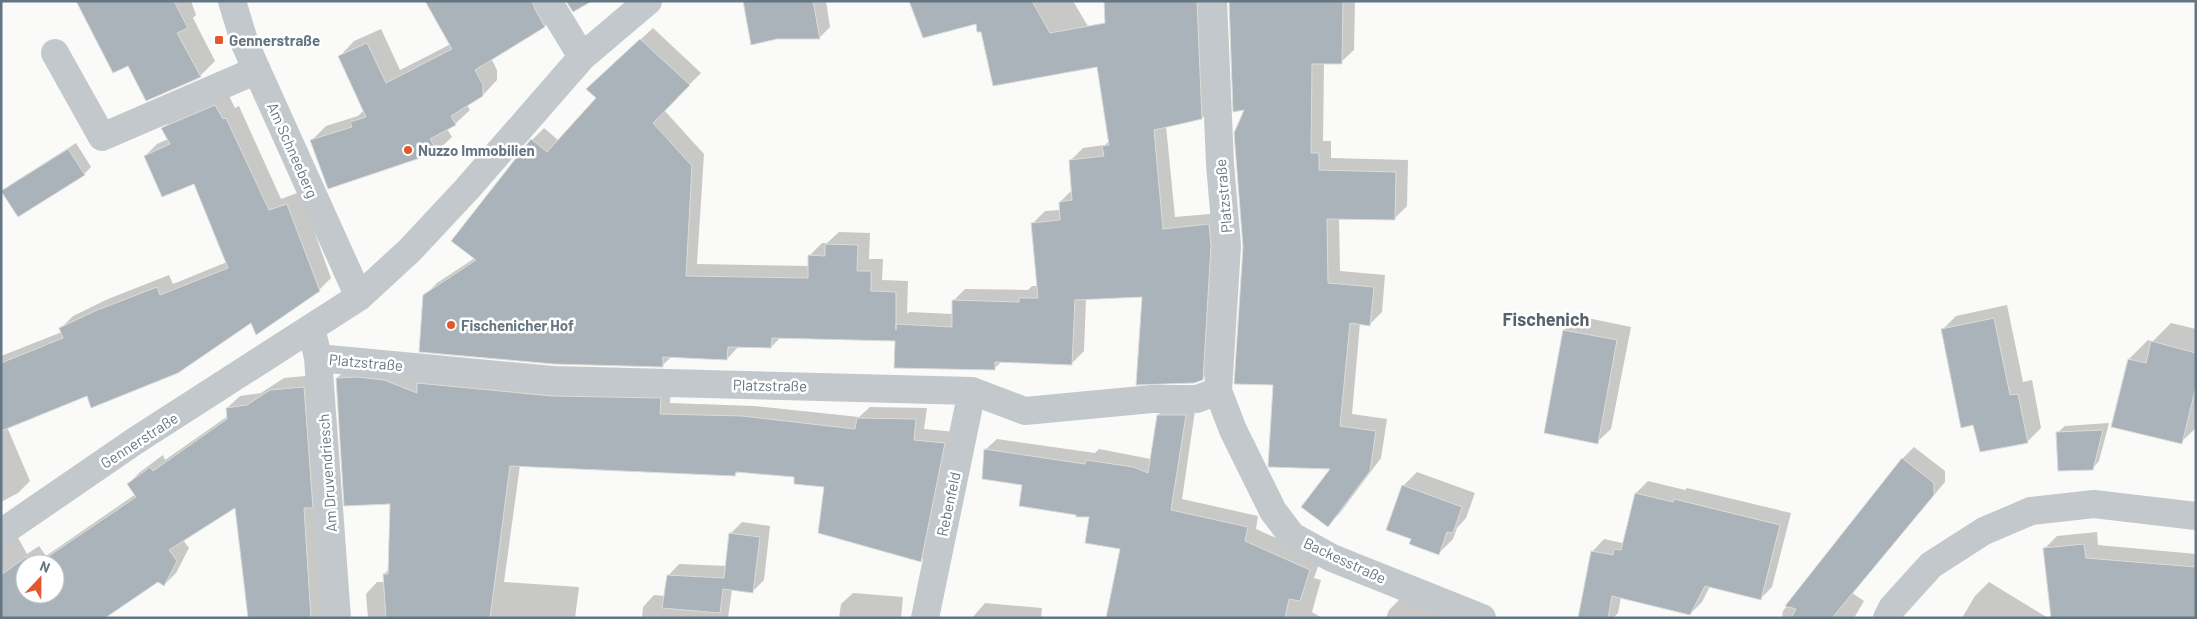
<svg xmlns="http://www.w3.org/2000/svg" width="2197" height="619" font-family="Barlow,sans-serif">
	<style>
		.shadow { fill: #0003; fill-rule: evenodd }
		.building { fill: #aab3b9; stroke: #dcdcda }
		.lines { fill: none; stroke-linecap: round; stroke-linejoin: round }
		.minor { stroke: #c3c8cc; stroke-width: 28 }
		.poi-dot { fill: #e4572e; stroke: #fff; stroke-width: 2 }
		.labels { text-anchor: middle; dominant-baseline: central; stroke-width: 5; stroke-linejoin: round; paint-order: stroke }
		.poi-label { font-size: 15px; font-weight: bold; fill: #657683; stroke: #fff; text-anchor: start }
		.street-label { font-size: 15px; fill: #657683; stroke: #fff }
		.quarter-label { font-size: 18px; font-weight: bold; fill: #57646e; stroke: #fff }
	</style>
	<rect width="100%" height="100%" fill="#fafaf8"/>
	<path class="shadow" d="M77,1h114l5,14 -3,3 22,43 -15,15 -72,-12z
		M432,1h122l5,10 -14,15 -54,32 6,12v10l-14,15 -16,10 3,5 -15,14 -8,5 5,8 -15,14 -125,-11 14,-14 32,-10 6,-6 -24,-54 14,-15 27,-12 19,41 51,-26z
		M745,1h81l4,26 -11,11z
		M910,1h163l32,54 -128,-32z
		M1106,1h104l4,105 -12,12 -36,8 9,91 46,-4 -6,154 -13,12 -58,-83 -58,3 -2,52 -12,12 -70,-2 -8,8 -98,-29 -115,-3 -10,10 -32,-1 -12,13 -55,-3 -10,10 -238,-70 13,-13 38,-25 57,-118 12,-12 15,13 39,-43 2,-21 53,-49 48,45 -37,37 40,44 -7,110 112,2 1,-11 12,-12h5l12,-11 31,1 -1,26h14l-1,21 26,1 -1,33 2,-2 44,2v-13l12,-12 63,1 4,-4h6l-5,-63 12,-12 15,-1v-8l12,-12 -1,-30 12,-12 22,-3 4,-4z
		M1230,1h125l-1,49 -13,12h-17l-1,79h8v17l77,2 -1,46 -12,12h-56l1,53 45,4 -3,37 -12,12 -10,-1 -8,91 35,5 -6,39 -41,55 -12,12 4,-57 -57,-84 -31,-137 2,-139z
		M228,94l7,14 4,-2 42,93 19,-7 31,86 -12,12 -68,31 -164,74 -80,32 23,54 -12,12 -17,9v-146l61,-24 -1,-4 12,-12 35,-17 61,-24 4,9 54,-22 -32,-79 -50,-27 12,-12 11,-5 -5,-10 12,-13z
		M76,143l15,24 -7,7 -81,18 7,-7z
		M2007,305l16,77 9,-2 9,48 -14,14 -53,-18 -31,-95 13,-13z
		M1578,316l53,11 -20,102 -14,13 -33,-112z
		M2171,323l25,6v99l-15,14 -52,-83 19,-19 4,2z
		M349,367l322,20 -1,16 84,3 105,11 11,-10 57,1 -3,21 32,3 -24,118 -12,11 -94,-75 -30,-10 -57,-5 -4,4 -215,-10 -16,117 75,5 -4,31h-207l-2,-24 11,-12h8l-1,-8 5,-5 2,-66 -54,-125z
		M316,375l8,243h-74l-14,-112 -53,34 6,8 -13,25 -12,12 -6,-5 -157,38v-88l16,6 10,18 12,-8 7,10 90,-62 -8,-10 12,-12 23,-17 2,5 63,-44 -1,-8 13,-12 21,-3 23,-15zM25,564h30v30h-30z
		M1170,404h26l-14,95 76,17 -2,13 65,29 -7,20 7,2 -9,32 10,6h-113l-88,-70 -30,-32 -13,-3 -54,-29 -39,-34 12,-11 98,14 4,-4 52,10 7,-44z
		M2109,423l-10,38 -7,8 -35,-36 8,-7z
		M1914,447l31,24v11l-93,111 12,8 -10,17h-72l1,-7 119,-152z
		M1417,472l58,21 -9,25 -9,10 -4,11 -14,14 -27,-15 -9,-52z
		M1648,481l37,9 2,-2 104,25 -19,74 -12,12 -50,-13 -8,16 -12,12 -69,-17 -3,16 -5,5h-34l13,-66 12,-13 18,4 3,-3 11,-47z
		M742,522l28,4 -6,54 -11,11 -21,-2 -4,29h-86l1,-11 11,-12 11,1 3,-20 11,-12 48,2 3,-32z
		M2097,532l1,13 98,9v64l-152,-69 13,-13z
		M1989,582l59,36h-86l13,-22z
		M853,593l50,4 -2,21h-62l2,-14z
		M1401,598l40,16 -2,4h-53l3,-8z
		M985,603l57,5 -1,10h-69z"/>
	<path class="building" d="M76,1h98l14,27 -11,5 24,44 -55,24 -18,-35 -15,7z
		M425,1h107l3,8 10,18 -70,43 8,15v11l-32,20 5,9 -26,14 8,13 -110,37 -18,-49 42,-13 -2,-5 16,-5 -28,-61 29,-13 19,40 66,-34z
		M566,1h26l-19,11z
		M743,1h70l7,38h-43l-26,6z
		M909,1h123l18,32 55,-10 -1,-22h93l5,118 -48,11 9,99 46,-5 2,22 -8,134 -9,3 -58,2 6,-88 -67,3 -3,65 -77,-3v8l-101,-2 1,-27 -123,-3 -1,10 -43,-1 -1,13 -64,-3v10l-109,-3 -135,-12 4,-57 53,-35 -25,-19 80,-102 16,13 49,-54 -10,-9 54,-50 50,46 -37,38 39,43 -6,110 122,2v-23l17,1v-12l33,1 -1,26h14v20l25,1v38v-6l56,3v-27l67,2v-4h19l-7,-75 29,-3 -1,-18 13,-2 -3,-40 35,-4 -2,-10 7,-1 -12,-78 -104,19 -12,-54h-4l-1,-8 -53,14z
		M1229,1h114l-1,63h-30l-1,89h8v17l77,2 -1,48 -68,-1 1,64 46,4 -4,39 -20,-3 -10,103 36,5 -6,40 -42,56 -27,-20 29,-38 -62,-2 5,-82 -39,-1 9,-137 -9,-114 10,-23 -11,2z
		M215,105l8,14 3,-1 43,92 18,-6 33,87 -64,44 -5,-12 -73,50 -87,35 -4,-12 -86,35v-68l62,-25 -4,-10 36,-17 62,-24 3,8 68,-27 -34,-84 -32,13 -18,-41 26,-12 -9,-16z
		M68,149l17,26 -67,42 -17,-26z
		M1994,318l16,77 8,-1 10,49 -48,9 -7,-27 -12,3 -20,-99z
		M1563,330l54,10 -19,104 -54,-11z
		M2151,341l45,12v33l-14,58 -71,-17 17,-68 18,4z
		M357,377l27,3 33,13v-10l135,13 109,2 -1,16 82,2 113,13 2,-11 59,1 -2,21 31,3 -24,119 -103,-29 6,-46 -30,-3v-7l-58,-5 -1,4 -225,-10 -20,152h-104l-3,-44h5l2,-70 -46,2 -8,-128z
		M304,387l9,121h-9l7,110h-63l-13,-110 -66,42 8,11 -13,25 -6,-4 -53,36h-104v-43l25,-18 5,7h-6v30h30v-30h-18l99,-67 -9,-13 23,-17 3,4 74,-52 -1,-11 21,-3 23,-15z
		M1157,415h29l-15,95 77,17 -3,14 65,29 -10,31 -11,-2 -4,19h-179l14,-69 -35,-6 4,-26h-13v-2l-57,-9 3,-21 -40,-6 2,-30 101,15 1,-4 47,7 15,6z
		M2103,430l-10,40 -35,1 -2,-39z
		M1902,458l32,25v12l-102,123h-41l5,-9 -11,-3z
		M1402,485l60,22 -9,26 -6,-1 -8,23 -30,-11 2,-5 -25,-9z
		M1635,493l38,9 1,-3 106,26 -19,75 -56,-14 -15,29 -78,-19 -4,22h-30l13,-67 22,4 1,-6 7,1z
		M729,533l31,4 -7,56 -30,-4 -3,24 -58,-5 5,-33 57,3z
		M2084,544l2,14 110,9v51h-145l-8,-70z"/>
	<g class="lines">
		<path class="minor" d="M232,1l13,43 114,253
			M548,1l34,56
			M1213,1l7,163 7,82 -9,145 15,39 40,81 19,25 40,22 150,60
			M55,53l47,84 155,-67
			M314,340l4,18 19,260
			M318,358l235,22 419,11 53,20 127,-12h45l21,-8
			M1,533l134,-92 224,-144 50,-46 58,-62 115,-132 66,-56
			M925,618l47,-227
			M1887,618l5,-10 39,-43 53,-34 47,-20 63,-7 102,12"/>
	</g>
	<g class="poi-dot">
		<rect x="214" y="35" width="10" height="10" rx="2.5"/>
		<circle cx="408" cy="150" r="5"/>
		<circle cx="451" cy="325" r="5"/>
	</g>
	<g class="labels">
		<g class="poi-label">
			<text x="229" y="40">Gennerstraße</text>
			<text x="418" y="150">Nuzzo Immobilien</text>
			<text x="461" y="325">Fischenicher Hof</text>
		</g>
		<g class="street-label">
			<text transform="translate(293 150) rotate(66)">Am Schneeberg</text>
			<text transform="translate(1223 196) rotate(-95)">Platzstraße</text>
			<text transform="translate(366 362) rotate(5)">Platzstraße</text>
			<text transform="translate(770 385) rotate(1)">Platzstraße</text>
			<text transform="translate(139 440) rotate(-33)">Gennerstraße</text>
			<text transform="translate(327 473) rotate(-94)">Am Druvendriesch</text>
			<text transform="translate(948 504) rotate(-78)">Rebenfeld</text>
			<text transform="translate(1345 560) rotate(25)">Backesstraße</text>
		</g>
		<g class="quarter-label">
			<text x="1546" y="319">Fischenich</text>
		</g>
	</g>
	<rect width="2197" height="619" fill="none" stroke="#657683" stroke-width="5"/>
	<g transform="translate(40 579) rotate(22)"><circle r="24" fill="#ffffff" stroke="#c1c8cd"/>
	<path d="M0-4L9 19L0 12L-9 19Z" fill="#e4572e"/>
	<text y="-8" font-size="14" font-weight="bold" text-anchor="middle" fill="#657683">N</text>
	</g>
</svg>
